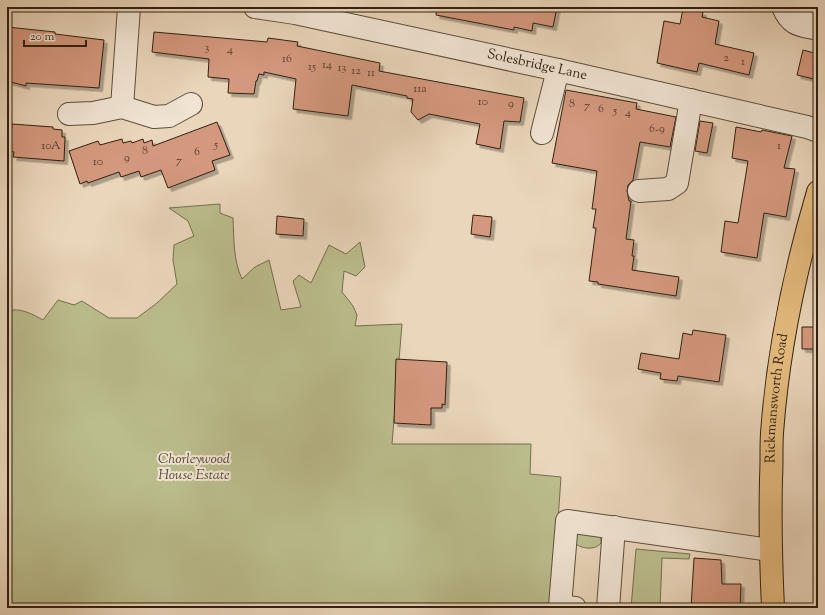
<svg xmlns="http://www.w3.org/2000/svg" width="825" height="615" font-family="'Sorts Mill Goudy',serif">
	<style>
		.green { fill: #bbbd8d; stroke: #766e4f }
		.building { fill: #d4987e; stroke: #302011; filter: url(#shadow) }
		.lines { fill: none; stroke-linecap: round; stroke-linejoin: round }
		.minor-casing { stroke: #5e4e3c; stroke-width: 24 }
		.major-casing { stroke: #302011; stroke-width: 24 }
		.minor { stroke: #f1e4d3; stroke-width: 22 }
		.major { stroke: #e5bb7e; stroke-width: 22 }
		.labels { text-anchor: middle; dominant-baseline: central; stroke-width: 4; stroke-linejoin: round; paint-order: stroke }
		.number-label { font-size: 12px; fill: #593e2c }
		.street-label { font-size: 14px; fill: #302011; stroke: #f1e4d3 }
		.park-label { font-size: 14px; font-style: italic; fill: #534730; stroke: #f1e4d3 }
	</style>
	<defs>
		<filter id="shadow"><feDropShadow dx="3.5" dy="3.5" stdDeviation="0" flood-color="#0004"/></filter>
	</defs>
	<rect width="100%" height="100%" fill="#ead6bb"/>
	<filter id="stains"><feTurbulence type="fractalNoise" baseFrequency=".005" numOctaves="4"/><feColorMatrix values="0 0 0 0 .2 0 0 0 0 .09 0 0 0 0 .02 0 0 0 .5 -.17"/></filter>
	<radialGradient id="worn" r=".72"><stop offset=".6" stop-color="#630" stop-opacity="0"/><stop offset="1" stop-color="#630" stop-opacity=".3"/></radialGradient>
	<path class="green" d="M220,204v9l13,5c1,20 0,42 9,61l13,-12 14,-7 12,50 20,-3 -8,-26 6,-6 12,8 18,-38 17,9 14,-12 5,25 -9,9 -12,-5 -2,21 11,14 4,9 -2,11 47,-2 -10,120h139l-1,30 31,3 -9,131h-545v-297c13,-4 25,3 36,9l15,-20 16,5 8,-4 27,17h28l20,-15 20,-19 -4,-24 1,-15 20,-9 -6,-15 -19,-13z
		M575,532l23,2 3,5v4c-6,8 -21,6 -27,-1z
		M636,549l54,5 -1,5 -27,-1 -2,50h-29z"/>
	<path class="building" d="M437,7h120l-4,20 -20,-4 -1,8 -18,-4v3l-78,-15z
		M683,9l20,3 -1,5 17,4 -4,23 39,9 -5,22 -50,-12 -2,9 -40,-9 7,-42 16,3z
		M7,27l48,5v2l49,6 -5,48 -73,-5v3l-19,-5z
		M154,32l113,10 1,-4 30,4 -1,4 83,17 -1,8 145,27 -4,24 -16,-1 -4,28 -24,-5 4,-20 -51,-10 -11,6 -7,-8 2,-13 -6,-1v-2l-55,-11 -4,31 -55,-7 3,-30 -32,-7v3l-5,-1 -2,7h-1l-2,13 -26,-1 1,-14 -21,-2 1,-18 -57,-7z
		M803,50l15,4v26l-21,-5z
		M566,90l71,13 -1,6 40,8 -6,30 -30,-5 -7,38 -5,5 -1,6 2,10h2l-5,38 8,1 -2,16h2l-2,14 47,7 -3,19 -78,-12v-2l-9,-1 7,-53h-3l3,-19h-4l5,-38 -45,-8z
		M700,121l13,2 -6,30 -12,-2z
		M217,122l13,33 -18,6 3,9 -47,18 -7,-18 -20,7 -2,-6 -18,6 -2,-5 -31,11 -1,-2 -7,3 -11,-33 29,-10 2,4 22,-6 1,4 8,-2 1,2 11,-4 1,4 8,-3 1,6z
		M12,124l41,3v2l9,1v7h3l-1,24 -51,-4 1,-5 -4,-1z
		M736,127l25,5 1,-2 30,6 -8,32 11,1 -9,48 -22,-4 -7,45 -36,-6 4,-31 13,2 10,-62 -16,-3z
		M473,215l19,2 -2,20 -19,-3z
		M277,216l27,3 -1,17 -27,-2z
		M802,327h16v22h-16z
		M693,330l33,5 -7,47 -41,-6 -1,5 -17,-2 1,-6 -23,-4 3,-16 38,6 4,-26 9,2z
		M396,359l51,3 -2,43 -3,-1v4h-11v17l-37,-2z
		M694,558l27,2 1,24h19l-1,24h-49z"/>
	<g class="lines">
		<defs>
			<g id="minor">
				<path id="s1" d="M255,7l40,6 263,57 249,57 11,4"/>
				<path d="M783,7c8,19 17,18 35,22"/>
				<path d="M806,7c-2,10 4,16 12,21"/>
				<path d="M122,107l7,-100"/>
				<path d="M69,114l24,-1 29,-6 32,10 15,-1 22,-12"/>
				<path d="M542,133l16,-63"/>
				<path d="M639,191l29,-2 9,-6 14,-83"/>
				<path d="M575,608l-15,-2 7,-85 203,29"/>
				<path d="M608,608l6,-81"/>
			</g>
			<g id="major">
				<path id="s2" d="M773,608c-2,-43 -3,-87 -2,-130 1,-15 0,-30 1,-45 6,-82 23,-163 46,-241"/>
			</g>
		</defs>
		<use href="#minor" class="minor-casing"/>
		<use href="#major" class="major-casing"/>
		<use href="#minor" class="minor"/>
		<use href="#major" class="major"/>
	</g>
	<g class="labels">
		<g class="number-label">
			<text x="207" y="48">3</text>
			<text x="230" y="50">4</text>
			<text x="726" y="58">2</text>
			<text x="287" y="59">16</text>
			<text x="743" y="62">1</text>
			<text x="327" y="65">14</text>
			<text x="312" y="67">15</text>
			<text x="342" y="68">13</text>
			<text x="356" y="71">12</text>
			<text x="371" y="73">11</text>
			<text x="420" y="89">11a</text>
			<text x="483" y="102">10</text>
			<text x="511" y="104">9</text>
			<text x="572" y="104">8</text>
			<text x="587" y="106">7</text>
			<text x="601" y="109">6</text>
			<text x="615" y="111">5</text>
			<text x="628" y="113">4</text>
			<text x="657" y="129">6-9</text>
			<text x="216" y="145">5</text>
			<text x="51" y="146">10A</text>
			<text x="779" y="146">1</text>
			<text x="145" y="151">8</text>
			<text x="197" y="152">6</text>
			<text x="127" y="158">9</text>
			<text x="179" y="161">7</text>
			<text x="98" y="162">10</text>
		</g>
		<g class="street-label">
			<text stroke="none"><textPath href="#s1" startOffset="288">Solesbridge Lane</textPath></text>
			<text stroke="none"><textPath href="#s2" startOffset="210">Rickmansworth Road</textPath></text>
		</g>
		<g class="park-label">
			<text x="194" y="460">Chorleywood<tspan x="194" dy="16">House Estate</tspan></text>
		</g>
	</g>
	<rect width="825" height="615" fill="none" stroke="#ead6bb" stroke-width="24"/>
	<rect x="8" y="8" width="809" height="599" fill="none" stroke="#302011" stroke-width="2"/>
	<rect x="12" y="12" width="801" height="591" fill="none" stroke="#302011"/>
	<path d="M24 40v6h62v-6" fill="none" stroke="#302011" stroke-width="2"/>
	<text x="30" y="40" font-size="12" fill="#302011" stroke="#f1e4d3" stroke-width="3" paint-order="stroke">20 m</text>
	<rect width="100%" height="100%" filter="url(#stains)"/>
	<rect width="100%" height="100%" fill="url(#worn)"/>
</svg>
